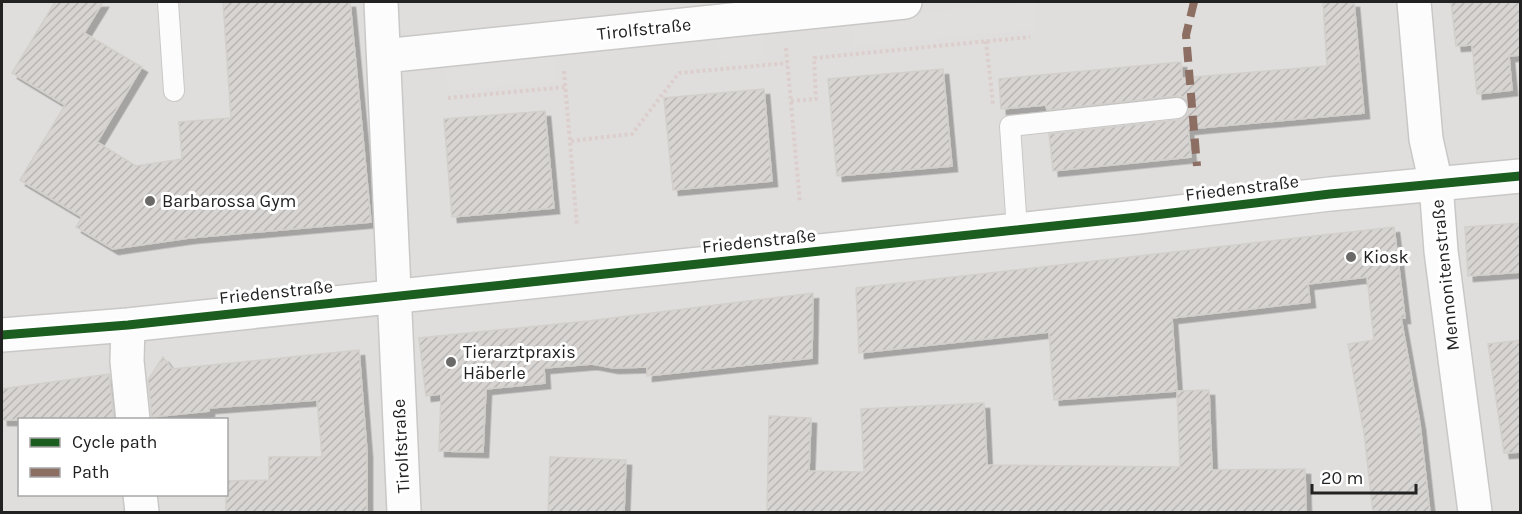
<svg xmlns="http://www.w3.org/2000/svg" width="1522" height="514" font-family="Karla,sans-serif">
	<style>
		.residential { fill: #dfdedc; fill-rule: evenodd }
		.parking { fill: #e0dfde }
		.building { fill: url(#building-hatch); stroke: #d3d0cc; stroke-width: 1.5; filter: url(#shadow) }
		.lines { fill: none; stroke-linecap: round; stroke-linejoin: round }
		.lane-casing { stroke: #c9c8c7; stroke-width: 22 }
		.street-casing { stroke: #c9c8c7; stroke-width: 36 }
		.path { stroke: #dccecd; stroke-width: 4; stroke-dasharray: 3 3; stroke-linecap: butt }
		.lane { stroke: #fdfcfc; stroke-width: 20 }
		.street { stroke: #fdfcfc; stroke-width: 33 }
		.quiet { stroke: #8d6e63; stroke-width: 8; stroke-dasharray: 15 8; stroke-linecap: butt }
		.cycleway-casing { stroke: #fff; stroke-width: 13 }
		.cycleway { stroke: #1b5e20; stroke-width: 9 }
		.poi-dot { fill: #6a6968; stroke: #fff; stroke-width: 2 }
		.labels { text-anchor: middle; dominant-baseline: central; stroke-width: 6; stroke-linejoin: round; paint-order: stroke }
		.street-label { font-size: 18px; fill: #222; stroke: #fff }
		.poi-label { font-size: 18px; fill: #222; stroke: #fff; text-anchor: start }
	</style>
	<defs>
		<pattern id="building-hatch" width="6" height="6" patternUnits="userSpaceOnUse" patternTransform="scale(1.5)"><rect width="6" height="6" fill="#d7d4d2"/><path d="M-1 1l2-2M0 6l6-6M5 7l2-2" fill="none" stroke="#b8b6b4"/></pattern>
		<filter id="shadow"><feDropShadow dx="5.5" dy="5.5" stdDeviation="0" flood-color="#0004"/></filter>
	</defs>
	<rect width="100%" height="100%" fill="#f0eeeb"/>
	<path class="residential" d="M2,2h1518v510h-1518zM20,420h206v74h-206z"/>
	<path class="parking" d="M1035,2l2,27 -183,17 -2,-28z
		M763,30l3,28 -46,4 -3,-28z
		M554,53l3,28 -109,10 -3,-28z"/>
	<path class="building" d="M55,2h48l-19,31 58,34 -45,75 39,24 46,-7 -3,-37 52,-4 -8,-116h127l21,220 -182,16 -76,11 -37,-22 6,-10 -62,-37 45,-75 -53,-32z
		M1323,2h31l10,111 -176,16 3,28 -138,14 -4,-37 129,-14 10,-7 1,-6 -2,-6 -5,-4 -6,-1 -129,14 -1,-5 -45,4 -2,-30 182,-17 1,16 145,-12z
		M1451,2h70v53l-12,1 3,34 -35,4 -5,-49 -16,1z
		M943,69l9,97 -115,10 -9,-97z
		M764,89l8,92 -99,9 -9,-92z
		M545,111l9,97 -102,9 -8,-98z
		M1521,223v49l-53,4 -3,-49z
		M1394,227l11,91h-4l19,106 10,89h-57l-9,-80 -16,-89 26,-4 -7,-63 -59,7 2,18 -138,16 5,73 32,-1 3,80 93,-1 1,44h-539l2,-97 42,2 -2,53 55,1 -3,-63 123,-6 3,62 193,2 -3,-76 -123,9 -5,-68 -190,21 -3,-65z
		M813,293l-1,65 -165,18v-9l-34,1 -21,-4 -48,4 1,15 -59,6 -3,63 -44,-1 2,-57 -15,2 -7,-58 169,-17z
		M1521,340v112l-17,1 -16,-109z
		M359,350l8,102v61h-141v-32l43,-1v-23h53l-5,-57 -108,8v3l-57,6 -4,-37 15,-23 9,12z
		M109,374l5,46h-112v-31z
		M550,457l76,3 -2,53h-76z"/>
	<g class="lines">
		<defs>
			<path id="lane" d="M168,2l6,89
				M1017,230l-7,-104 167,-18"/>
			<path id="street" d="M381,2l23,510
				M1414,2l12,137 10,45 5,67 34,261
				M384,56l521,-54
				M128,325l-1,36 6,59
				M2,335l126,-10 1010,-108 192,-23 190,-18
				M140,494l2,18"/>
		</defs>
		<use href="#lane" class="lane-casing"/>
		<use href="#street" class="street-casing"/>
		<path class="path" d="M986,41l7,63
			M786,48l14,155
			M564,71l13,155
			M448,98l117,-11
			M791,101l25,-2 -2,-41 216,-21
			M571,141l61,-7 47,-61 108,-10"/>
		<use href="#lane" class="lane"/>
		<use href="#street" class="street"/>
		<path class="quiet" d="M1194,2l-8,33 11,131"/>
		<defs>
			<path id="cycleway" d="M2,335l126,-10 1010,-108 192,-23 190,-18"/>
		</defs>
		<use href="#cycleway" class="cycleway-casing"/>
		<use href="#cycleway" class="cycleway"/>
	</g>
	<g class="poi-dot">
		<circle cx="150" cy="201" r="6"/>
		<circle cx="1351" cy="257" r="6"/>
		<circle cx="451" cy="362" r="6"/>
	</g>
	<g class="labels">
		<g class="street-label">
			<text transform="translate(644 29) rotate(-6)">Tirolfstraße</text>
			<text transform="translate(1242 188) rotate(-7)">Friedenstraße</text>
			<text transform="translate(759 241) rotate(-6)">Friedenstraße</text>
			<text transform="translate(1445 275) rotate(-96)">Mennonitenstraße</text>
			<text transform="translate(276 292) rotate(-6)">Friedenstraße</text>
			<text transform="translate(401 446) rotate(-93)">Tirolfstraße</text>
		</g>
		<g class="poi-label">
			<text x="162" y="201">Barbarossa Gym</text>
			<text x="1363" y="257">Kiosk</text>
			<text x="463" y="352">Tierarztpraxis<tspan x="463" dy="21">Häberle</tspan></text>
		</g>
	</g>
	<rect width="1522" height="514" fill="none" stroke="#222222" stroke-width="6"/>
	<rect x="18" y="418" width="210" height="78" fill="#ffffff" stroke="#a7a7a7" stroke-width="1.5"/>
	<rect x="30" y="438" width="30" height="9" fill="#1b5e20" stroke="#a7a7a7" stroke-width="1.5"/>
	<text x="72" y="448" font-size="18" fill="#222222">Cycle path</text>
	<rect x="30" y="468" width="30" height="9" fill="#8d6e63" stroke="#a7a7a7" stroke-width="1.5"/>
	<text x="72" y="478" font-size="18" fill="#222222">Path</text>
	<path d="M1312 484v9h104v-9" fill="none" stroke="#222222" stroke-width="3"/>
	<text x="1321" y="484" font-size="18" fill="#222222" stroke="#ffffff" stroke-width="4.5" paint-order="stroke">20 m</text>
</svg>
